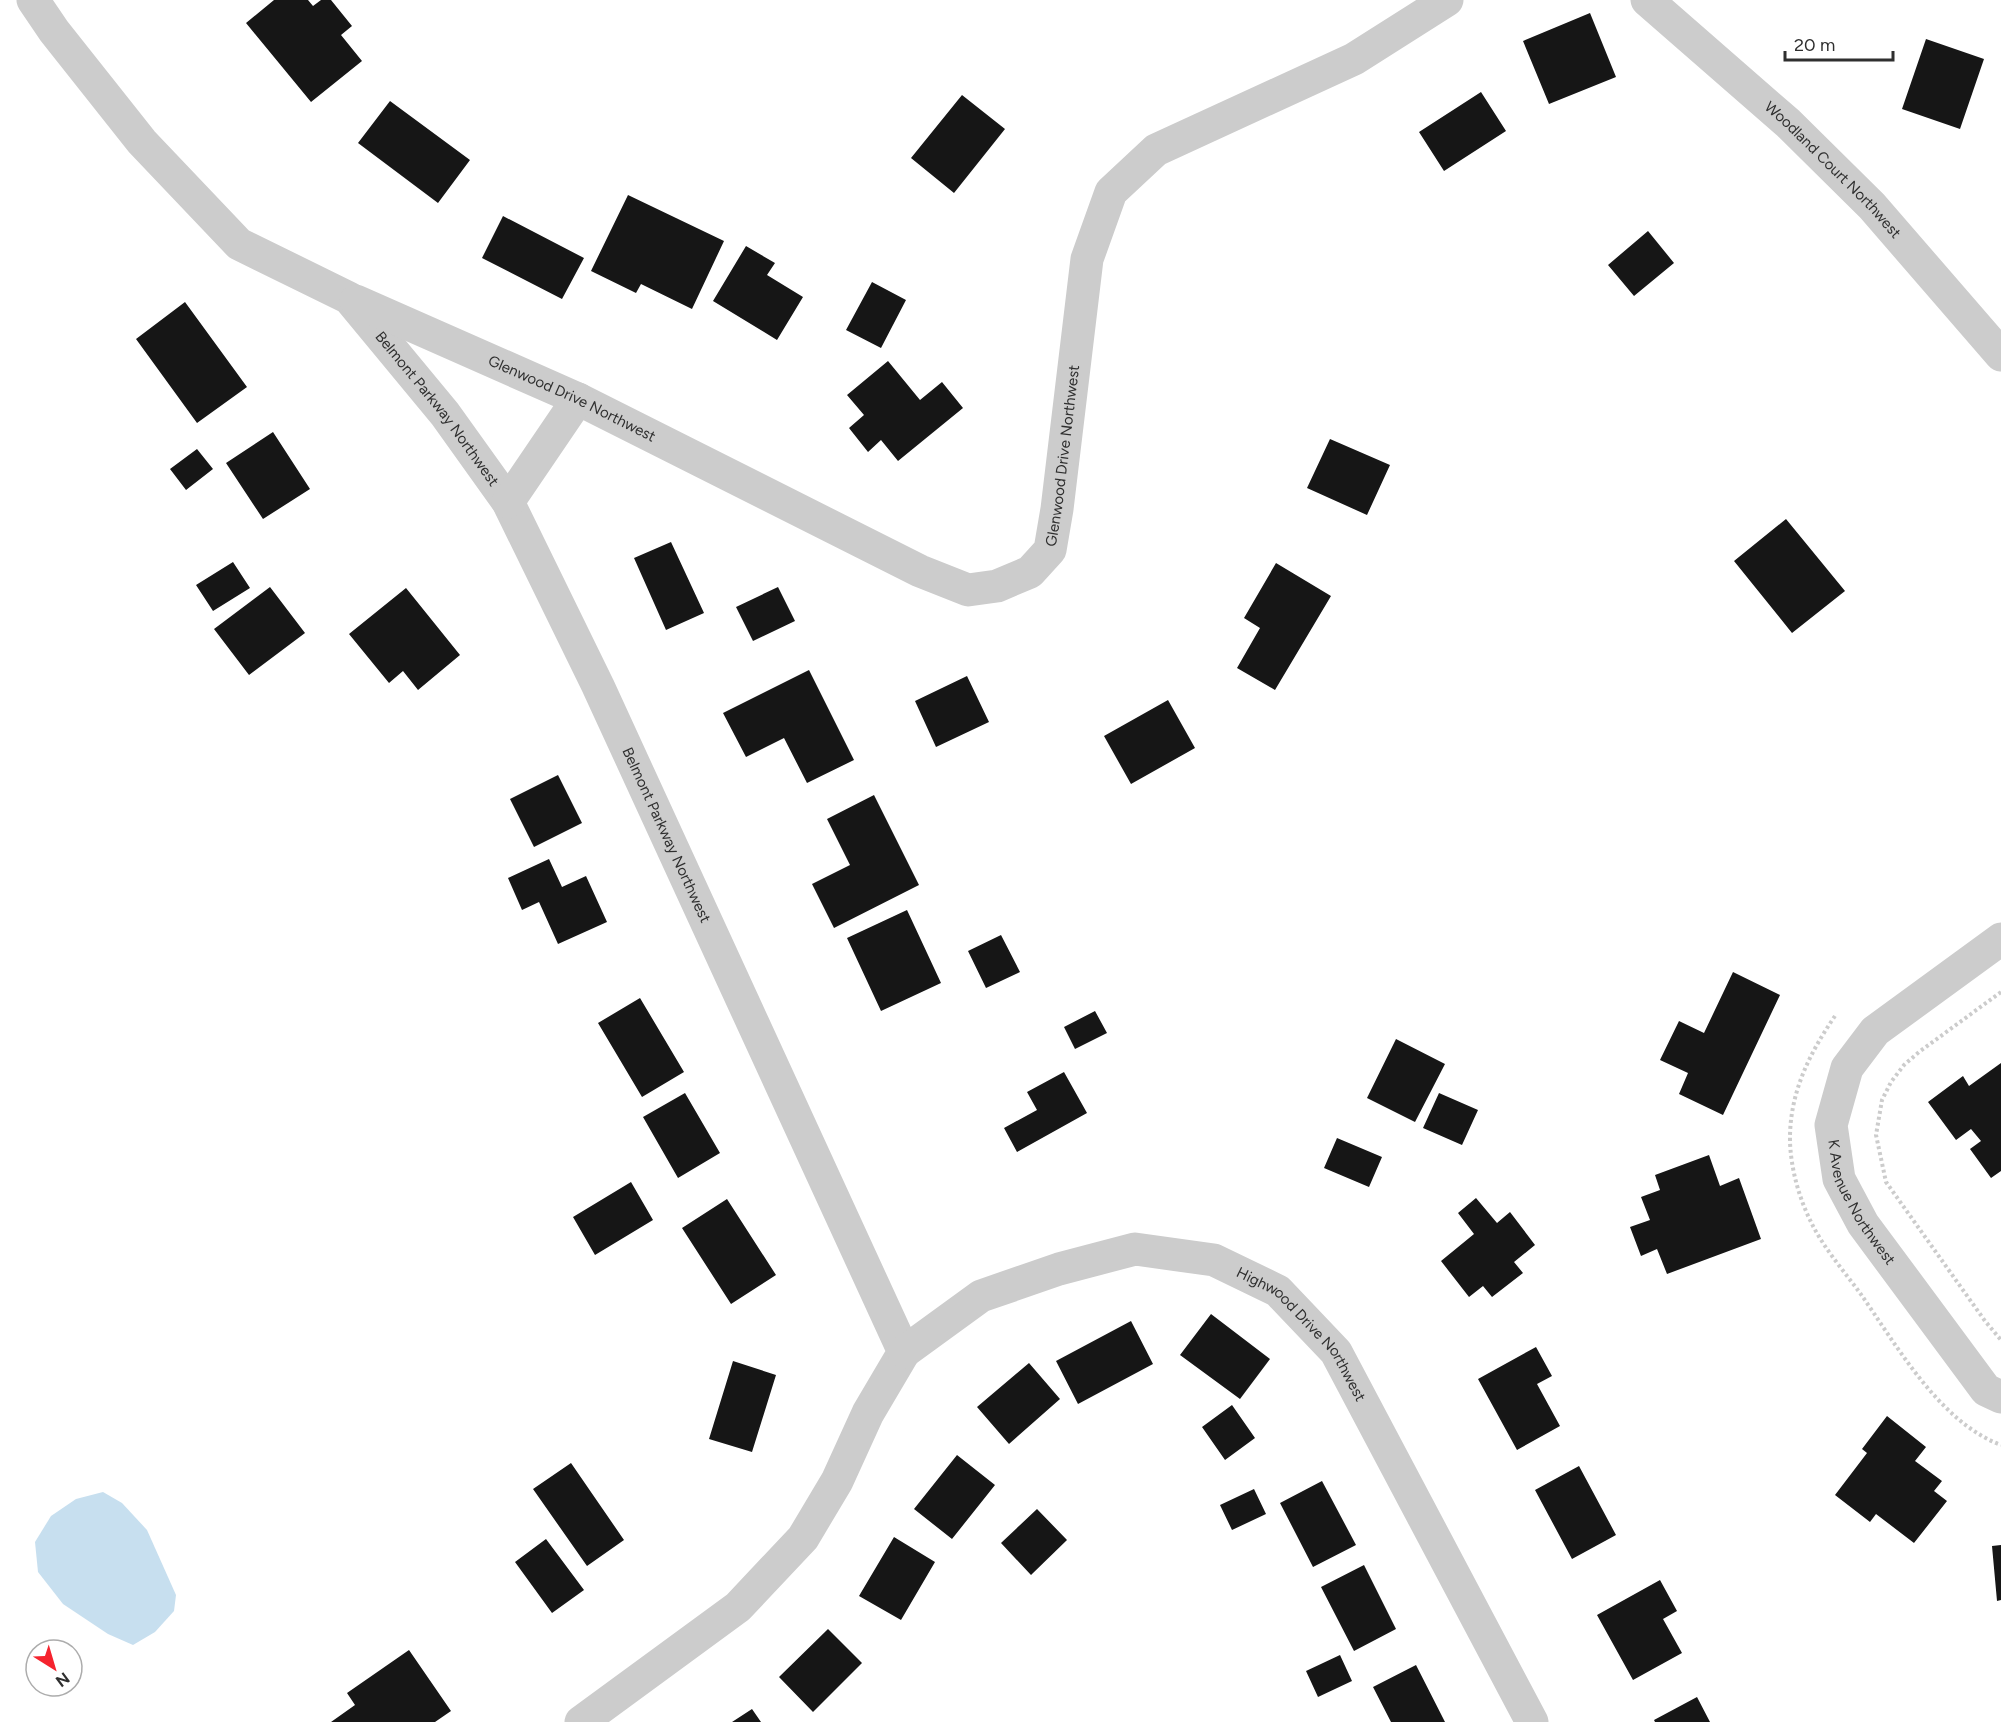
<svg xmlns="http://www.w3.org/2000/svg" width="2001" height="1722" font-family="Figtree,sans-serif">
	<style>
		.water { fill: #c7dfef }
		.building { fill: #161616 }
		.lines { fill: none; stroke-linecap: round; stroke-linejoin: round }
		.path { stroke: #ccc; stroke-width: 4; stroke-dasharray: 3 3; stroke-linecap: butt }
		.street { stroke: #ccc; stroke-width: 33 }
		.labels { text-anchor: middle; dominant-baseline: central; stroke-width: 6; stroke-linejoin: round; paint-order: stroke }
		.street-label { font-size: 15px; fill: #2f2f2f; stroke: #fff }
	</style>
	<rect width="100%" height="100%" fill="#fff"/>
	<path class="water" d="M103,1492l19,11 25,27 29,65 -2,16 -19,21 -22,13 -25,-11 -45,-30 -25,-32 -3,-30 16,-26 25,-17z"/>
	<path class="building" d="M274,0h34l5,6 8,-6h10l21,26 -11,9 21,26 -51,41 -65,-79z
		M1590,13l26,64 -67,27 -26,-63z
		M1926,39l58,20 -24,70 -58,-20z
		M1481,92l25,39 -62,40 -25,-39z
		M962,95l43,34 -51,64 -43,-35z
		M390,101l80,59 -32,43 -80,-60z
		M628,195l96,46 -32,68 -51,-25 -5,9 -45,-22z
		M503,216l81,42 -22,41 -80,-41z
		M1648,231l26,32 -40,33 -26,-31z
		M746,246l29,17 -8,12 36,22 -26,43 -64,-39z
		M872,282l34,18 -25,48 -35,-18z
		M185,302l62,85 -50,36 -61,-84z
		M888,361l32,39 22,-18 21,26 -65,53 -17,-21 -13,12 -19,-24 15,-13 -17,-20z
		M273,432l37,57 -47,30 -37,-56z
		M1330,439l60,26 -23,50 -60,-27z
		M197,449l16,20 -27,21 -16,-21z
		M1786,519l59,72 -53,42 -58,-72z
		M671,542l33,71 -38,17 -32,-72z
		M233,562l17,26 -37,23 -17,-26z
		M1276,563l55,33 -56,94 -38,-22 23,-40 -16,-10z
		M270,587l35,46 -56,42 -35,-46z
		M778,587l17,34 -42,20 -17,-34z
		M406,588l54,67 -42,35 -15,-19 -14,12 -40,-49z
		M809,670l45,90 -47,23 -23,-45 -38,19 -23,-44z
		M967,676l22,46 -53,25 -21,-46z
		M1168,700l27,48 -64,36 -27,-48z
		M558,775l24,48 -48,24 -24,-48z
		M874,795l45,90 -85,43 -22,-44 38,-19 -23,-46z
		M549,859l13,28 24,-11 21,46 -49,22 -19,-42 -17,8 -14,-32z
		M907,910l34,73 -60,28 -34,-73z
		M1001,935l19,37 -34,16 -18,-37z
		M1733,972l47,23 -57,120 -44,-21 9,-21 -28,-13 19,-39 25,12z
		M640,998l44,74 -42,25 -44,-74z
		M1095,1011l12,22 -32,16 -11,-22z
		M1396,1039l49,25 -30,58 -48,-24z
		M2001,1063v108l-10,7 -21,-29 11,-8 -10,-12 -15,11 -28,-38 35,-26 6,10z
		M1064,1072l23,41 -70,39 -13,-24 33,-18 -10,-18z
		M685,1093l35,60 -42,25 -35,-61z
		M1439,1093l39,17 -16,35 -39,-17z
		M1337,1138l45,19 -13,30 -45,-19z
		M1709,1155l11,31 19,-8 22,61 -94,35 -10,-25 -16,7 -11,-29 20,-7 -9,-23 19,-7 -5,-15z
		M631,1182l22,38 -58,35 -22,-38z
		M1476,1198l21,25 13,-11 25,33 -21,17 9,11 -31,24 -9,-11 -14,11 -28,-36 33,-27 -16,-21z
		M727,1199l49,76 -45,29 -49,-76z
		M1211,1314l59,45 -30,40 -60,-44z
		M1131,1321l22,43 -75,40 -22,-43z
		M1536,1347l16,29 -15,8 23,42 -43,24 -39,-71z
		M733,1361l43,14 -24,77 -43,-13z
		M1029,1363l31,36 -51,45 -32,-37z
		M1232,1405l23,33 -30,22 -23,-33z
		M1887,1416l39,31 -11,14 27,20 -8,10 13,10 -33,42 -38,-29 -6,8 -35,-27 32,-42 -5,-4z
		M957,1455l38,30 -43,54 -38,-30z
		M571,1463l53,77 -37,26 -54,-77z
		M1579,1466l37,69 -44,24 -37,-69z
		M1322,1481l34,64 -43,22 -33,-64z
		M1254,1489l12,25 -34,16 -12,-25z
		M1037,1509l30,31 -36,35 -30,-32z
		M894,1537l41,25 -34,58 -42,-24z
		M546,1539l38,51 -32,23 -37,-51z
		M2001,1545v55l-4,1 -5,-55z
		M1364,1565l32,64 -42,22 -33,-64z
		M1660,1580l17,31 -14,8 19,34 -49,27 -36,-65z
		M828,1629l34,34 -49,49 -34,-35z
		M409,1650l42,61 -16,11h-104l24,-17 -8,-12z
		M1340,1655l12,26 -34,16 -12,-26z
		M1416,1665l29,57h-54l-18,-35z
		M1697,1697l13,25h-55l-1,-2z
		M752,1709l9,13h-29z"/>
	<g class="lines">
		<path class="path" d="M2001,992l-82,60 -15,13 -13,17 -9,18 -6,35 10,47 99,139 16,19
			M1835,1016c-26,38 -46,78 -45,126 1,27 9,56 21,80 12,25 32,48 49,71 36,51 79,129 141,152"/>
		<g class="street">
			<path id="s1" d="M33,0l21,31 88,111 97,102 110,54 96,116 63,88 90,184 306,666 -36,61 -31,68 -34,57 -65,69 -157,115"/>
			<path id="s2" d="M1647,0l141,123 84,83 129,149"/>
			<path id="s3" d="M356,301l222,98 342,172 48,19 29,-4 33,-14 20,-22 7,-41 30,-250 24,-67 45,-42 198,-91 93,-59"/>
			<path d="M508,502l70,-103"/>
			<path id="s4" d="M2001,939l-126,92 -28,37 -16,57 8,54 24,45 123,166 15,7"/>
			<path id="s5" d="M904,1352l77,-56 78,-27 76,-20 79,11 64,31 58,61 196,370"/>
		</g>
	</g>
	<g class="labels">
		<g class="street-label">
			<text stroke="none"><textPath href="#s2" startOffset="252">Woodland Court Northwest</textPath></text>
			<text stroke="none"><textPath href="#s3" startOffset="237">Glenwood Drive Northwest</textPath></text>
			<text stroke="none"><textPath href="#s1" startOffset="584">Belmont Parkway Northwest</textPath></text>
			<text stroke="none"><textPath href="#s3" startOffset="867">Glenwood Drive Northwest</textPath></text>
			<text stroke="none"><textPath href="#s1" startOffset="1070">Belmont Parkway Northwest</textPath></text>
			<text stroke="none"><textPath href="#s4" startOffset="346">K Avenue Northwest</textPath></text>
			<text stroke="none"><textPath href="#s5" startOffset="454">Highwood Drive Northwest</textPath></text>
		</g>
	</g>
	<g transform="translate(54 1668) rotate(143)"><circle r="28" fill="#ffffff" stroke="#acacac" stroke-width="1.5"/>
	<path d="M0-4.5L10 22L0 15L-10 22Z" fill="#f5232e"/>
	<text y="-9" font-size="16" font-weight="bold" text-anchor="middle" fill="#2f2f2f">N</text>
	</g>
	<path d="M1785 51v9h108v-9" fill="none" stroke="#2f2f2f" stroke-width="3"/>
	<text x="1794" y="51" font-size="18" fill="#2f2f2f" stroke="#ffffff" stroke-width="4.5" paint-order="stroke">20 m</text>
</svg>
